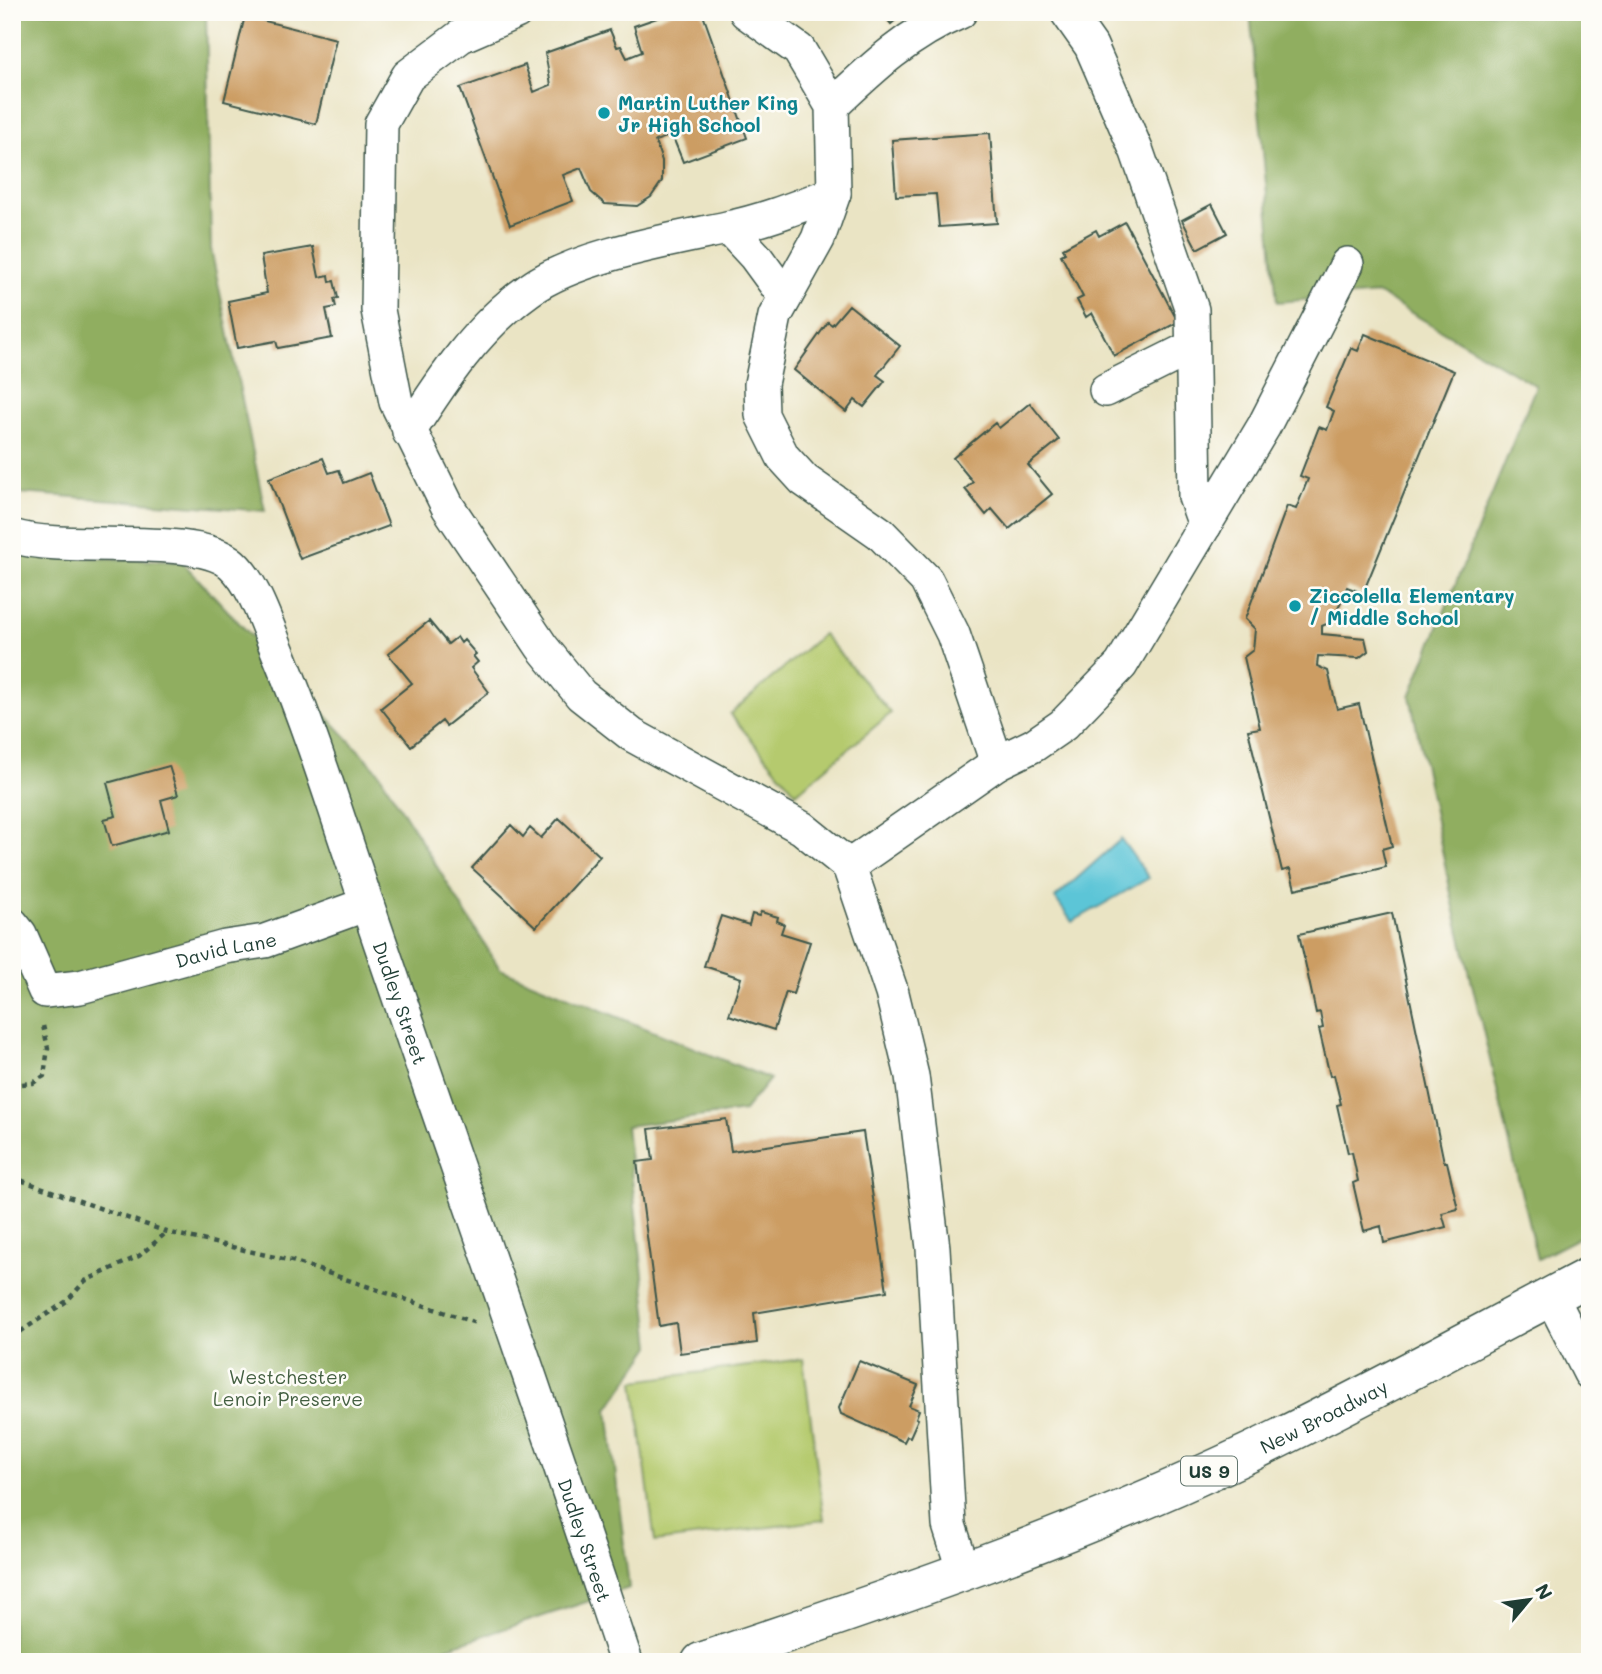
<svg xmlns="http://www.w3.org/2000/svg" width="1602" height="1674" font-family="Mali,sans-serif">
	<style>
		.green { fill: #b5ca6e; stroke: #6a8451; stroke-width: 2 }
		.forest { fill: #90ae61; stroke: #58764a; stroke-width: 2 }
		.water { fill: #5bc5d7; stroke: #3d8186; stroke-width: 2 }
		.building { fill: #cc9d63 }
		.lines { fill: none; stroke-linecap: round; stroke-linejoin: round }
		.minor-casing { stroke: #3d564a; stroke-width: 36 }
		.major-casing { stroke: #3d564a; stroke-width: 41 }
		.path { stroke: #3d564a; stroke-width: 4.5; stroke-dasharray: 5 5; stroke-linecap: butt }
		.minor { stroke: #fff; stroke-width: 33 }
		.major { stroke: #fff; stroke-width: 38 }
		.culture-dot { fill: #0f9aa8; stroke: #fdfcf7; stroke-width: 2.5 }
		.labels { text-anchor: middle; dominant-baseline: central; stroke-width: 5; stroke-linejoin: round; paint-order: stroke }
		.shield { fill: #fdfcf7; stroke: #62766e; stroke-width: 2 }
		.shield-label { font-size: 18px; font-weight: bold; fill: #1f3d34 }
		.culture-label { font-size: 19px; font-weight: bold; fill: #0d838f; stroke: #fdfcf7; text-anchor: start }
		.street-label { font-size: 19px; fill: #1f3d34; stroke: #fdfcf7 }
		.park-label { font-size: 19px; fill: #446042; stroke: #fdfcf7 }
	</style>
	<rect width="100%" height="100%" fill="#fdfcf7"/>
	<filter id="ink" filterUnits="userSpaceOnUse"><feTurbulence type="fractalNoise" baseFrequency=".0143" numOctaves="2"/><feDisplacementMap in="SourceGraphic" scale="14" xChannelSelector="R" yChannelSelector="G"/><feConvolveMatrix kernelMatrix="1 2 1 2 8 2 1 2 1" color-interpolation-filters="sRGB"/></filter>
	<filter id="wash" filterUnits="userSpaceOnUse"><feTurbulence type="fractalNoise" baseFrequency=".00686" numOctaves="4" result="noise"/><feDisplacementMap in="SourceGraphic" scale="28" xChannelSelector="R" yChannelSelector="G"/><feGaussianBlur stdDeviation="1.57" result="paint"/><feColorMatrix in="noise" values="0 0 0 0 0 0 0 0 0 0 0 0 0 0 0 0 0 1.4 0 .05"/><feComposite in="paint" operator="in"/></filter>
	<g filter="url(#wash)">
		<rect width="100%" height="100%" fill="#eae4c4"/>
		<path class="green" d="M823,634l68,79 -95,80 -66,-79z
			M803,1359l21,161 -169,22 -21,-161z"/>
		<path class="forest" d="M12,12h194l5,237 54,262 -246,-18 -7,-23z
			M1250,12h340v1220l-53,27 -84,-356 -43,-207 126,-310 -157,-92 -102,8z
			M12,554l170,8 196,209 122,198 270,110 -26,32 -118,15 25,220 -43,63 21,179 -226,74h-391z"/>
		<path class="water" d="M1121,839l28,39 -77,44 -17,-24z"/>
		<g id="blocks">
			<path class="building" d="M674,12h28l45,126 -64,24 -11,-27 -17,6 7,20v20l-11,16 -14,9 -32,-2 -14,-12 -10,-24 -18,7 10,26 -63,24 -50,-137 65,-23 9,27 17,-7 -6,-32 65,-23 7,17 4,-1 6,12 15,-6 -8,-26z
				M881,12h24l-14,12z
				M245,16l91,23 -20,85 -92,-23z
				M990,133l7,90 -58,4 -3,-33 -40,2 -4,-56z
				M1212,204l15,29 -30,16 -15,-29z
				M1125,222l53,100 -64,34 -22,-43 -6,4 -9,-17 6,-3 -22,-42 4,-2 -2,-5 33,-18 3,6z
				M313,247l6,30 10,-2 1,7 4,-1 4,17 -4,1 2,8 -10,2 6,29 -54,10 -2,-7 -39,7 -9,-47 39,-8 -6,-37z
				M849,305l51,41 -23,29 8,6 -21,26 -9,-7 -9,12 -52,-42 34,-48 4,3z
				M1365,334l89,37 -91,222 -16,-6 -14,34 -11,5v8l43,4 3,13 -9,7 -41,-2 -1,10 11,5 9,38 22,-5 33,142 -10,3 4,18 -91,22 -5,-20 -8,2 -34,-141 12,-2 -16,-71 9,-7 2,-21 -10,-10 42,-113 9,3 12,-30 -8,-3 19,-49 8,3 7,-19 -8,-4 25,-59 7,3z
				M1030,403l29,37 -31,25 24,29 -43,35 -17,-20 -6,6 -21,-26 8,-7 -20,-24 42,-35 4,5z
				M323,458l6,15 10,-3 5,13 25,-10 20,53 -89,33 -31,-81z
				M429,621l19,23 9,-7 4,6 3,-3 12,14 -3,2 5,6 -7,6 18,24 -43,34 -4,-5 -31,25 -30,-38 31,-25 -24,-29z
				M169,766l9,29 -17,5 8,30 -57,16 -8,-27 12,-3 -9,-33z
				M559,818l41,38 -64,71 -64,-59 39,-43 12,12 7,-9 11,10z
				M761,912l17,5 -1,4 7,3 -3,9 29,9 -17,52 -7,-2 -12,38 -45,-15 12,-37 -37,-12 17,-50 28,9 3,-11 7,2z
				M1392,913l52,249h3l11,47 -16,4 4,14 -62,16 -3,-17 -17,5 -11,-48 5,-2 -6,-29 -4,1 -11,-48 4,-1 -7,-29 -4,1 -11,-47 4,-1 -3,-16 -4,1 -17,-79z
				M726,1119l5,32 132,-19 24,159 -133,22 3,30 -77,10 -4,-30 -17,3 -22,-164 16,-2 -4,-31z
				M859,1361l59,24 -9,21 10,4 -3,8 2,1 -8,18 -3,-1 -3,6 -63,-28 -2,-6z"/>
		</g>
	</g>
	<g filter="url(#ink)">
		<use href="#blocks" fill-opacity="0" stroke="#3d564a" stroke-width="2"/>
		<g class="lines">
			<defs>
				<g id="minor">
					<path d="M516,12l-55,24 -53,40 -27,48 -3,186 18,92 52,105 94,140 39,48 51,40 170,93 47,38 43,127 20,83 21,172 16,277 15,47"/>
					<path d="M746,12l53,38 33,56 2,87 -16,46 -43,77 -14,68 1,31 21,42 21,23 76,53 46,47 27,54 44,129"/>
					<path d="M1067,12l24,34 46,106 55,158 3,187 10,28"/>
					<path d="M832,106c40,-38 77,-73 128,-94"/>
					<path d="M729,228l26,28 30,41"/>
					<path d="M1106,390l86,-43"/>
					<path d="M409,432c34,-53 68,-105 120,-142 46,-34 142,-50 198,-62 36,-7 73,-22 107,-35"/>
					<path id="s1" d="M12,536c55,18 183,-5 220,28 24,22 35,63 48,93 33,80 58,162 86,244 86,253 176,506 260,761"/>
					<path d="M849,866l148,-103 37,-18 29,-20 58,-60 143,-239 83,-162"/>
					<path id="s2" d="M12,924l8,10 25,57 35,-4 145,-40 40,-6 102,-37"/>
					<path d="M1551,1296l39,77"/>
				</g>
				<g id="major">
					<path id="s3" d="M701,1662c186,-62 372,-125 550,-210 114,-55 226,-117 339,-176"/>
				</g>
			</defs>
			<use href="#minor" class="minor-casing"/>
			<use href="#major" class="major-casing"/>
			<path class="path" d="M12,1085l21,-2 11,-7 4,-28 -6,-27
				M12,1177l155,55 125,29 184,62
				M12,1337l55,-36 18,-20 54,-25 28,-24"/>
			<use href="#minor" class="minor"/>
			<use href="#major" class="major"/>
		</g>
	</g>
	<g class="culture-dot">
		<circle cx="604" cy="113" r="7"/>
		<circle cx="1295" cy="606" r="7"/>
	</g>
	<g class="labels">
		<rect class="shield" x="1181" y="1456.5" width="56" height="29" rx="5"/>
		<g class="shield-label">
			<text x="1209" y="1471">US 9</text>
		</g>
		<g class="culture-label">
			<text x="618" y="102">Martin Luther King<tspan x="618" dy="22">Jr High School</tspan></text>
			<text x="1309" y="595">Ziccolella Elementary<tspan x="1309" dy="22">/ Middle School</tspan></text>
		</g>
		<g class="street-label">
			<text stroke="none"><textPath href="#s2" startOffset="261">David Lane</textPath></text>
			<text stroke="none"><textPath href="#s1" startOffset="696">Dudley Street</textPath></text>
			<text stroke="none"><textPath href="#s3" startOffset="670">New Broadway</textPath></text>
			<text stroke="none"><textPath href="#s1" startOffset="1264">Dudley Street</textPath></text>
		</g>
		<g class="park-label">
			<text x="288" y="1376">Westchester<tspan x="288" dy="22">Lenoir Preserve</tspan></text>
		</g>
	</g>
	<rect width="1602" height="1674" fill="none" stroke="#fdfcf7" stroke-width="42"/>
	<g transform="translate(1529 1600) rotate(61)" stroke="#fdfcf7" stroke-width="5" paint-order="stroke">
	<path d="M0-5L12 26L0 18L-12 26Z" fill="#1f3d34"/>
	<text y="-10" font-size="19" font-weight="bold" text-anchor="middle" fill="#1f3d34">N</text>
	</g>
</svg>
